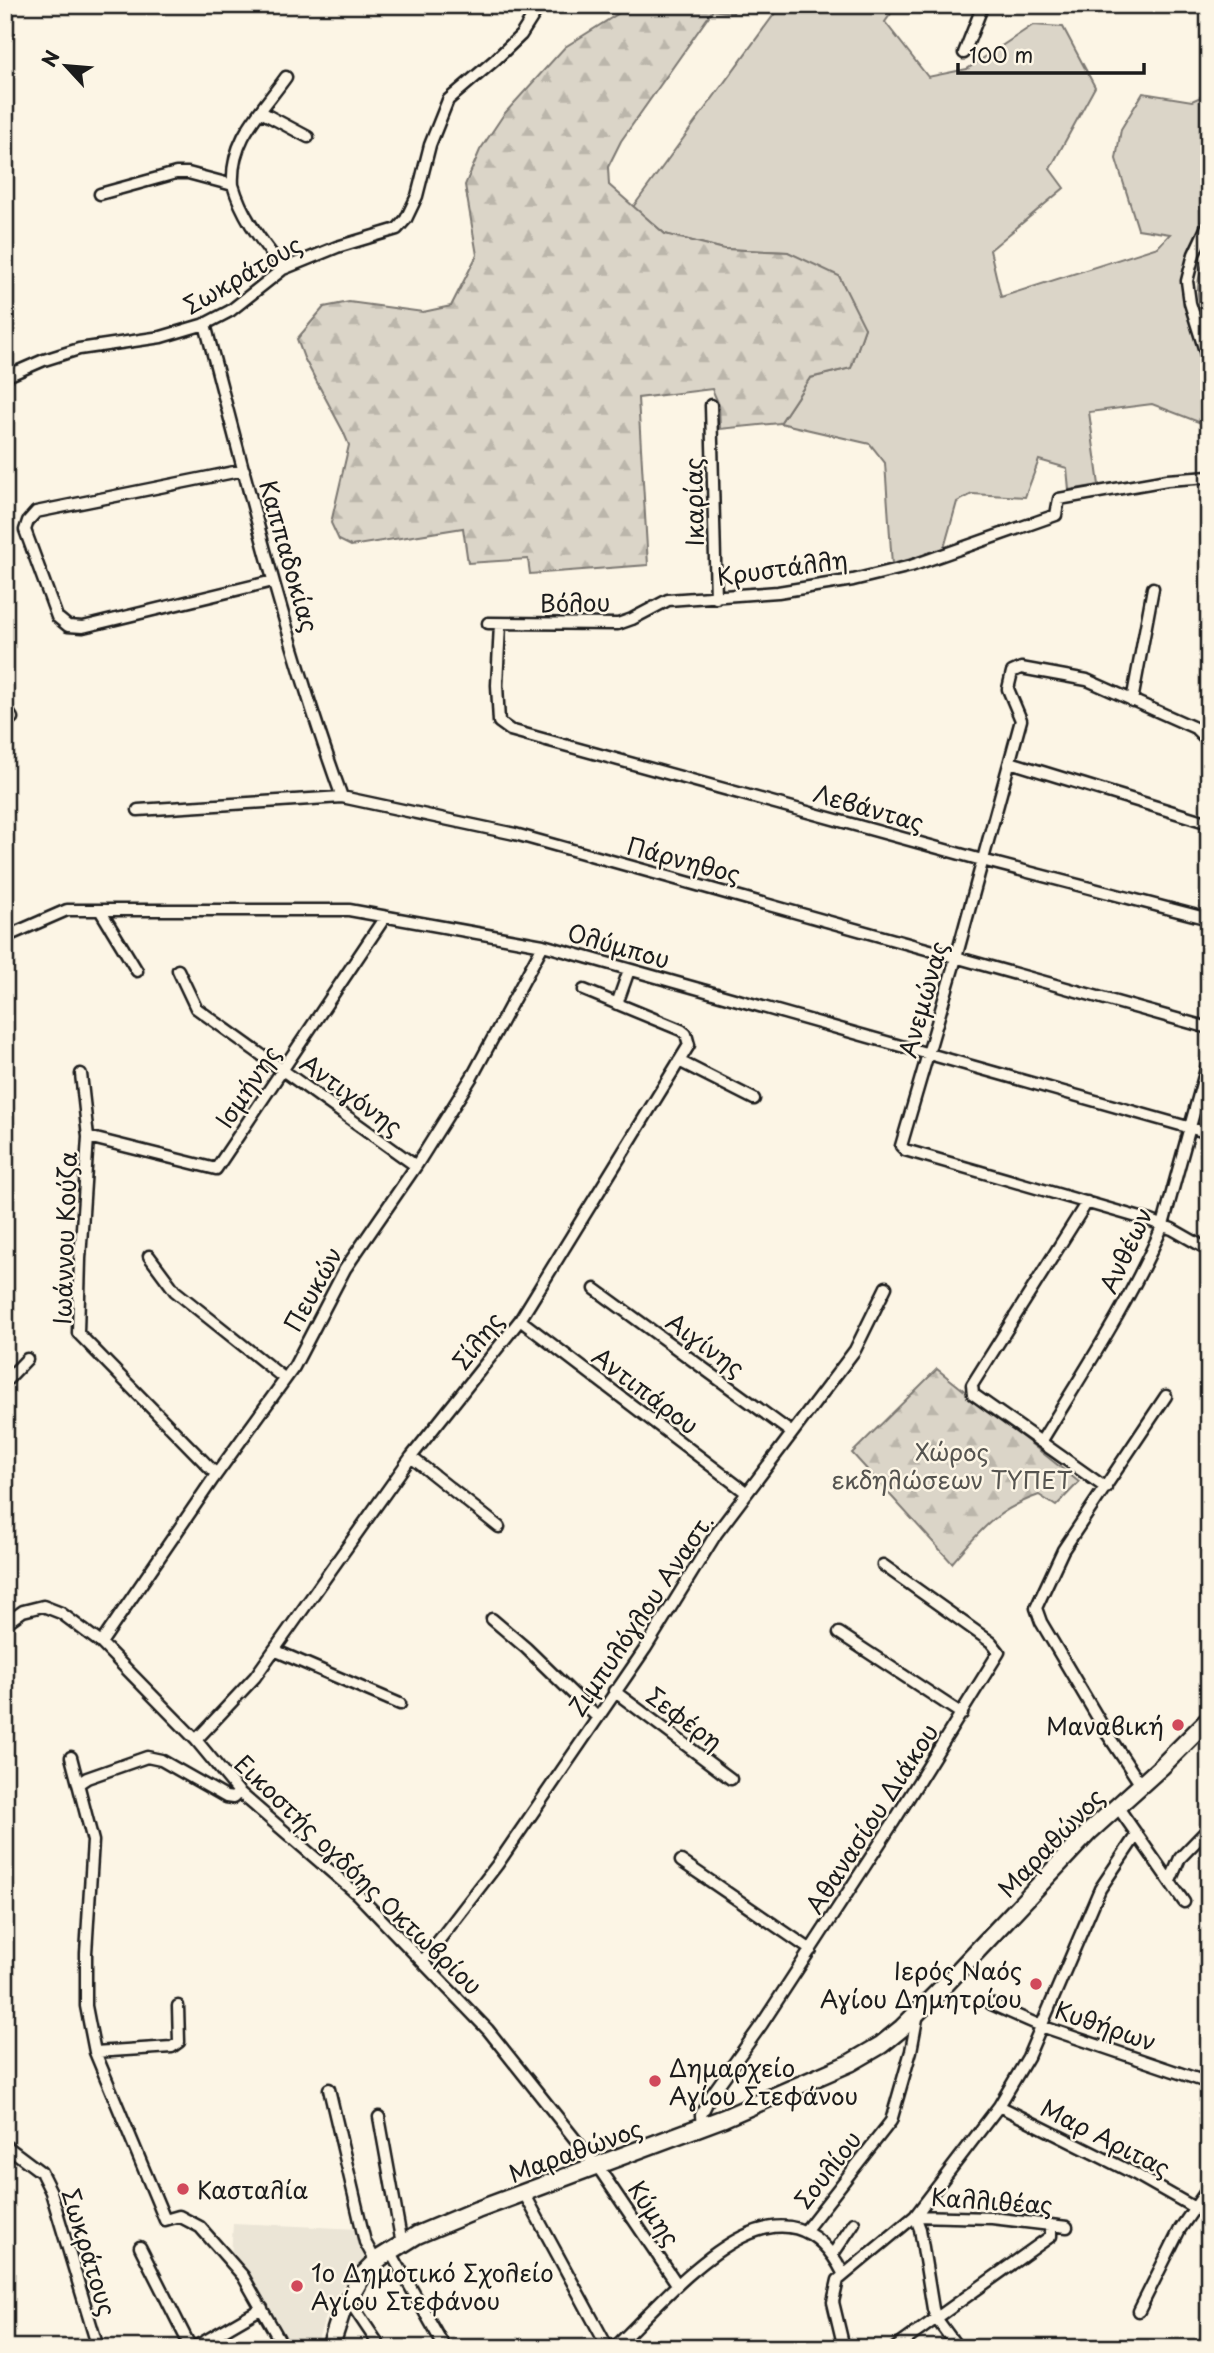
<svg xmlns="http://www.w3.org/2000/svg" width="1214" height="2353" font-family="'Playpen Sans',sans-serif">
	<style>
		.built { fill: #ebe5d6 }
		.grass { fill: #dbd5c8; stroke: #7c7872; stroke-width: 2 }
		.forest { fill: url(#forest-firs); stroke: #7c7872; stroke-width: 2 }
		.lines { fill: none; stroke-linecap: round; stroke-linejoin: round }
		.minor-casing { stroke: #1c1c1c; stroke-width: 15 }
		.primary-casing { stroke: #1c1c1c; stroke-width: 21 }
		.minor { stroke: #fcf5e5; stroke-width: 10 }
		.primary { stroke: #fcf5e5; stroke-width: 16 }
		.rail { stroke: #1c1c1c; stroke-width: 3.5 }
		.poi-dot { fill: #d1495b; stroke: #fcf5e5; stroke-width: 2.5 }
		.labels { text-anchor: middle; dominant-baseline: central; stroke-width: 5; stroke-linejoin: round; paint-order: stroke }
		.street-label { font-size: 24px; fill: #1c1c1c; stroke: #fcf5e5 }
		.park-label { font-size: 24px; fill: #555450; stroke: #fcf5e5 }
		.poi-label { font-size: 24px; fill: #1c1c1c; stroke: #fcf5e5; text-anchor: start }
	</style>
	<defs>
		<pattern id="forest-firs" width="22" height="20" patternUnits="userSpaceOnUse" patternTransform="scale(1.75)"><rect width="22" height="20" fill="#dbd5c8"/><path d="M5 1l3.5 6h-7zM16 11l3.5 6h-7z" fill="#bbb6ab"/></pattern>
	</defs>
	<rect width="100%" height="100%" fill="#fcf5e5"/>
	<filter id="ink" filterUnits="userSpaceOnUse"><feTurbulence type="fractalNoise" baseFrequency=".0143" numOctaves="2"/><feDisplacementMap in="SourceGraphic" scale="14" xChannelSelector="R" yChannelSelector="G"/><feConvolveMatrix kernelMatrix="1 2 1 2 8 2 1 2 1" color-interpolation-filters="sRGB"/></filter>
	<g filter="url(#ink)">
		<path class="built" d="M233,2223l126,6 7,28 -17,18 -13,21 -10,20 -11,32h-27l-57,-90z"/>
		<path class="grass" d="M673,5h63l-3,8z
			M781,5h116l-12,17 43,55 39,-8 66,-44 30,2 32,60 -45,82 14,19 -74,62 11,47 157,-50 12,-13 -32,-5 -22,-70 5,-30 22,-36 49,8 17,-8v120l-21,40 -6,25 4,31 17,54 6,6v57l-57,-22 -63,8 10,73 -30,5 -2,-22 -28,-8 -14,37 -53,-3 -15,8 -13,46 -52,17 -7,-102 -15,-19 -90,-21 30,-45 41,-10 14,-40 -77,-76 -64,-3 -59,-15 -32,-27z
			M1209,253v76l-4,2c-7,-29 -13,-52 4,-78z"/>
		<path class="forest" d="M632,5h41l40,5 -92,131 -13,26 1,18 56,49 59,15 64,3 51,24 26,52 -14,40 -41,10 -30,45 -60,6 -1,-24 -7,-16 -74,9 10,167 -118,9 -2,-15 -60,4 -5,-35 -112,18 -12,-6 -8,-17 18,-78 -6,-14 -39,-73 -7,-19 27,-32 25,-5 74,10 28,-6 26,-51 -12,-70 15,-35 24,-36 61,-67z
			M937,1369l142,113 -23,24 -17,-11c-43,15 -58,35 -87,68l-100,-110z"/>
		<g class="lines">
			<defs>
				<path id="minor" d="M964,53l19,-48
					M261,112l47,25
					M233,185c-3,-46 28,-73 53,-108
					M100,194l76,-21h12l45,12c10,34 29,56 50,84
					M1209,222l-15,32 -7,27 3,22 19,61
					M205,324c42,159 81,319 137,473
					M5,377l39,-17 35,-11 82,-12 44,-13 25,-13 53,-42 54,-22 60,-18 9,-10 11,-23 13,-51 18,-45 48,-41 25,-24 19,-30
					M711,405l5,193
					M244,470l-208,42 -8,9 -3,9 32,87 11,9 15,1 190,-46
					M488,623l130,1 14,-5 36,-19 110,-8 75,-12 58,-14 145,-51 3,-16 108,-19 42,-3
					M500,624l-3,61 2,37 11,8 472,130 227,59
					M1132,701l21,-113
					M5,707l7,11
					M1209,742l-14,-14 -108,-48 -66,-12 -9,4 -4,17 13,31 -65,238 -55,188 4,4 246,71 21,8 37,21
					M1010,762l199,61
					M138,810l204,-13 173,37 694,194
					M100,910l37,61
					M5,937l62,-27h282l194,35 666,188
					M178,970l18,38 220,158
					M617,1004l12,-34
					M679,1061l75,38
					M81,1074l7,63 -8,122 -2,74 138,141
					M88,1137l128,32 169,-252
					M1087,1202l-115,183 1,9 133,94
					M149,1256l26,35 110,88
					M595,1289l197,144
					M520,1320l227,173
					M5,1382l22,-23
					M1041,1442c43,-71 89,-140 122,-217l46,-167
					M411,1457l88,70
					M492,1619l34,29 70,68
					M5,1624l18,-13 20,-5 18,7 40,30 95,97 43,52 118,102 131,136 114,143 75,111
					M839,1633l123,81
					M101,1643l112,-164 81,-112 51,-98 71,-103 57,-91 70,-130
					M274,1650l126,54
					M614,1691l117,88
					M196,1740l59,-63 156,-220 109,-137 169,-275 -3,-11 -5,-4 -97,-40
					M71,1757l22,84 -7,112v53l9,46 70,168 14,-4 21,11 43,49 41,72
					M78,1784l9,-6 60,-21 14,3 65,37 7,1 6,-6
					M1141,1785l-33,-50 -67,-113 -5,-14 27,-58 103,-154
					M1117,1806l67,96
					M681,1861l130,89
					M1170,1881l10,-23 29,-30
					M423,1961l74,-96 148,-216 71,-115 139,-184 31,-63
					M991,2004l50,22 168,57
					M95,2052l77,-5 7,-5 -1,-36
					M1203,2081l6,-17
					M329,2089l36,153 11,20
					M999,2106l136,68 58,33
					M379,2117l23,127
					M702,2127l-1,-12 9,-18 52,-73 131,-201 106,-171 -8,-10 -108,-77
					M5,2145l36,27 10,20 47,156
					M524,2193l84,155
					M805,2231l86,-110 20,-70 7,-38
					M140,2247l51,101
					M390,2251l55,97
					M833,2254l21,-31
					M348,2299l33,49
					M1139,2311l41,-82 29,-42
					M193,2348l69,-40
					M614,2348c54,-51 167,-195 229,-75
					M844,2348l-11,-46 5,-22 77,-64 84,-110 29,-49 72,-168 37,-55
					M895,2348l156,-112v-11
					M958,2348l-22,-30 -3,-9 -13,-80 -5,-13 77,2 75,9"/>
				<path id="primary" d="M330,2348l12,-37 20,-35 18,-18 37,-23 60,-25 247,-92 126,-55 31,-18 21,-17 41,-41 146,-155 72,-65 48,-48"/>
			</defs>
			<use href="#minor" class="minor-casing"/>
			<use href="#primary" class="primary-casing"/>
			<use href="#minor" class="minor"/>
			<use href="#primary" class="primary"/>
			<path class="rail" d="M5,2334l4,14"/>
		</g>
	</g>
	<g class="poi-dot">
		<circle cx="1178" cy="1725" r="7"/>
		<circle cx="1036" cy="1984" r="7"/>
		<circle cx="655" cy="2081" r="7"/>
		<circle cx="183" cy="2189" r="7"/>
		<circle cx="297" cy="2286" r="7"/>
	</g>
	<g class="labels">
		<g class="street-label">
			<text transform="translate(242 274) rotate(-30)">Σωκράτους</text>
			<text transform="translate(693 502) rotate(-91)">Ικαρίας</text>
			<text transform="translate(290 556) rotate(74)">Καππαδοκίας</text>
			<text transform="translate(782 567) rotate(-8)">Κρυστάλλη</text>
			<text transform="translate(575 602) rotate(-1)">Βόλου</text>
			<text transform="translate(869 807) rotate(16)">Λεβάντας</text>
			<text transform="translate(684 859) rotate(15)">Πάρνηθος</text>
			<text transform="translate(619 945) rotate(16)">Ολύμπου</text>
			<text transform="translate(922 999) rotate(-74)">Ανεμώνας</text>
			<text transform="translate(247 1086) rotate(-56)">Ισμήνης</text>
			<text transform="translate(352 1094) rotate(36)">Αντιγόνης</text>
			<text transform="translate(64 1238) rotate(-88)">Ιωάννου Κούζα</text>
			<text transform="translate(1125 1250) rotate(-65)">Ανθέων</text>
			<text transform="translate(312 1289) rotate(-61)">Πευκών</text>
			<text transform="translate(477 1340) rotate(-52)">Σίλης</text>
			<text transform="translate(706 1344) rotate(36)">Αιγίνης</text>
			<text transform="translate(646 1390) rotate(37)">Αντιπάρου</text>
			<text transform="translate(640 1614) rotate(-56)">Ζιμπυλόγλου Αναστ.</text>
			<text transform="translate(685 1718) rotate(37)">Σεφέρη</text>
			<text transform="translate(871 1818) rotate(-57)">Αθανασίου Διάκου</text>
			<text transform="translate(1050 1842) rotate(-46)">Μαραθώνος</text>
			<text transform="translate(359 1874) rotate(44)">Εικοστής ογδόης Οκτωβρίου</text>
			<text transform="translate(1106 2025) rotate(19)">Κυθήρων</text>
			<text transform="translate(1106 2137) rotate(27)">Μαρ Αριτας</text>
			<text transform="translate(575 2150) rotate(-20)">Μαραθώνος</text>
			<text transform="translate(827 2169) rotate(-52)">Σουλίου</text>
			<text transform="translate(992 2200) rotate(4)">Καλλιθέας</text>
			<text transform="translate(655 2213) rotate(57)">Κύμης</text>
			<text transform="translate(90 2252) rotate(73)">Σωκράτους</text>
		</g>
		<g class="park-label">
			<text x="952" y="1451">Χώρος<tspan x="952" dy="28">εκδηλώσεων ΤΥΠΕΤ</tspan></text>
		</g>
		<g class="poi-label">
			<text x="1164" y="1725" text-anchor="end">Μαναβική</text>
			<text x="1022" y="1970" text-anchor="end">Ιερός Ναός<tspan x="1022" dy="28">Αγίου Δημητρίου</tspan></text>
			<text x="669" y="2067">Δημαρχείο<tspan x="669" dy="28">Αγίου Στεφάνου</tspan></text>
			<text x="197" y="2189">Κασταλία</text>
			<text x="311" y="2272">1ο Δημοτικό Σχολείο<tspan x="311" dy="28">Αγίου Στεφάνου</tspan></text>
		</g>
	</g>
	<rect width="1214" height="2353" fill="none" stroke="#fcf5e5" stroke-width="28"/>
	<rect x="14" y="14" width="1186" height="2325" fill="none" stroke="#1c1c1c" stroke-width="2.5" filter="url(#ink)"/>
	<g transform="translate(66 66) rotate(296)" stroke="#fcf5e5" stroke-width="5" paint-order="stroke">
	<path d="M0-5L12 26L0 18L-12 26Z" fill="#1c1c1c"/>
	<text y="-10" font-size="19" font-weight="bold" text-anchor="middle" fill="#1c1c1c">N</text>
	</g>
	<path d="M958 63v10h186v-10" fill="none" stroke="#1c1c1c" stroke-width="3.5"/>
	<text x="969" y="63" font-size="21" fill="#1c1c1c" stroke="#fcf5e5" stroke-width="5" paint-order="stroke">100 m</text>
</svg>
